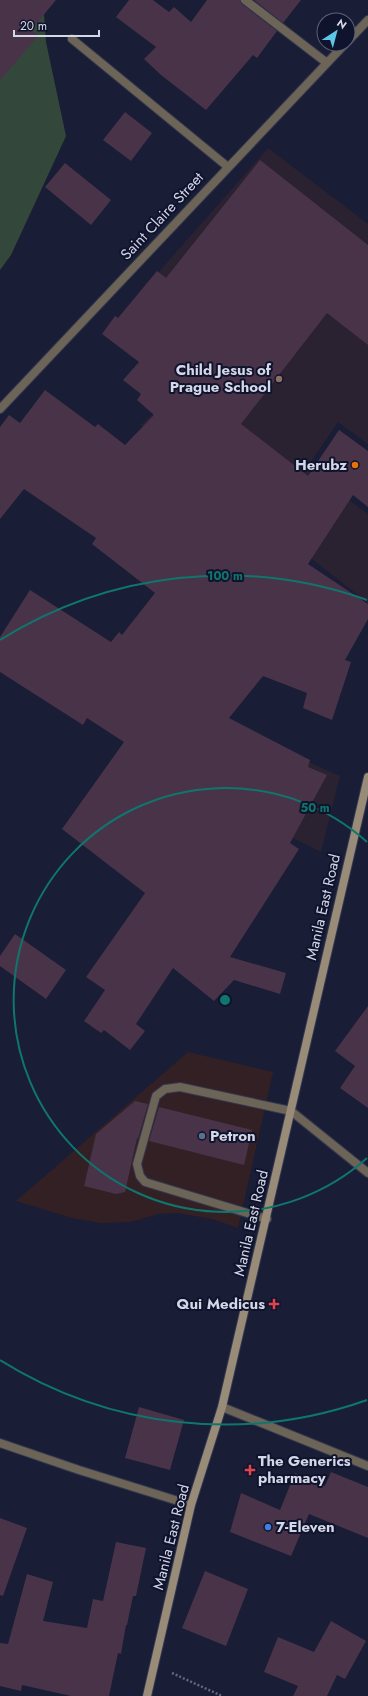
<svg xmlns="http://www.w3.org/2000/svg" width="368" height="1696" font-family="Jost,sans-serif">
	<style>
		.commercial { fill: #332024 }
		.education { fill: #2b2231 }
		.green { fill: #33483a }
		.building { fill: #493349 }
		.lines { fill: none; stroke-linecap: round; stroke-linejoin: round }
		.lane-casing { stroke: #33374f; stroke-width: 10 }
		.street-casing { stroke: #33374f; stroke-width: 10 }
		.secondary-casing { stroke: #33374f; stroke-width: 10 }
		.path { stroke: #64687e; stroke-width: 2.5; stroke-dasharray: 2 2; stroke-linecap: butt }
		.lane { stroke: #6c6457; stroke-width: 8 }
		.street { stroke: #6c6457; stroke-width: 8 }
		.secondary { stroke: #988b77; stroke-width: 8 }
		.ring { fill: none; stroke: #0f766e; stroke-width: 2 }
		.education-dot { fill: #8d6e63; stroke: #10132c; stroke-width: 1.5 }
		.food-dot { fill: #e8710a; stroke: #10132c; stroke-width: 1.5 }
		.service-dot { fill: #5c6f8a; stroke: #10132c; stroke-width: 1.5 }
		.health-dot { fill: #e0444e; stroke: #10132c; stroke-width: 1.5 }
		.shop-dot { fill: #3f7fe0; stroke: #10132c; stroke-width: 1.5 }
		.labels { text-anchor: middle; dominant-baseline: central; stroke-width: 4; stroke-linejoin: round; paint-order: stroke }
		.street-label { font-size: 15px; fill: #d3d7e8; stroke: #10132c }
		.poi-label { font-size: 15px; font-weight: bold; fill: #d3d7e8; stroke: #10132c; text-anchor: end }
		.centre { fill: #0f766e; stroke: #10132c; stroke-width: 2 }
		.ring-label { font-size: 12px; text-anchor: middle; font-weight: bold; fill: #0f766e; stroke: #10132c; stroke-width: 4; stroke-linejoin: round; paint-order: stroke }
	</style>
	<rect width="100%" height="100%" fill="#191d36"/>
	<path class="commercial" d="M188,1052l85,20 -35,156 -26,-9 -35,-6 -19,1 -27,8 -30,1 -29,-5 -56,-17z"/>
	<path class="education" d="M268,148l100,76v220l-30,-22 -32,47 62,45v89l-227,-178 95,-88 -80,-62z
		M279,749l61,27 -19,76 -75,-37z"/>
	<path class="green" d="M0,0h43l3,42 20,94 -55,119 -11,15z"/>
	<path class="building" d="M0,0h56l-25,30 7,6 -38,44z
		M129,0h24l16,12 5,-5 17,15 16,-22h33l2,4 35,27 -20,27 -4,-3 -47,55 -45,-35 -17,-16 12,-12 -40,-30z
		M254,0h47l-18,23z
		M125,112l27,21 -21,28 -28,-21z
		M260,160l108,85v100l-41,-32 -86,111 67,52 31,-46 29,21v56l-15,-12 -45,69 60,40v15l-23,41 6,2 -19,58 -29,-12 4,-15 -44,-17 -34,42 81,42 -2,7 19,8 -37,68 9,6 -69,108 56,16 -6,21 -46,-14 -20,21 -41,-33 -37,56 9,7 -15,19 -26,-20 -3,3 -17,-12 21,-31 -19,-13 59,-84 -83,-64 62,-87 -37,-24 -4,7 -83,-53v-35l30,-47 81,52 8,-10 3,3 33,-42 -63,-49 4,-6 -72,-49 -24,30v-92l9,-12 11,8 25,-33 50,37 3,-3 27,21 29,-30 -17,-15 4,-6 -18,-14 16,-18 -37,-28 13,-18 3,2 39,-47 9,7z
		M65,163l46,37 -20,25 -46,-38z
		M15,934l51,36 -20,29 -46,-33v-10z
		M368,1006v102l-28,-20 15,-22 -20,-15z
		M135,1101l13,3 -10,35 -1,-1 -12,54 -9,2 -32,-8 12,-52z
		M159,1107l93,23 -8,35 -95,-24z
		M139,1407l45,13 -14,50 -45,-12z
		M331,1472l37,15v51l-59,-24 -18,42 -61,-24 11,-39 39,17 15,-37 30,13z
		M0,1518l27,10 -24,68 -3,-1z
		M116,1542l30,6 -10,48h-3l-6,29h-1l-5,29 -3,-1 -9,43h-38l-49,-11 -1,6 -21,-5v-43l8,1 19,-70 26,8 -10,39 44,7 6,-29 10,2z
		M205,1571l43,18 -22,57 -44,-18z
		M331,1621l35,20 -21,38 -8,-4 -10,21h-34l5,-10 -34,-14 14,-35 36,15z"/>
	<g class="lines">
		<defs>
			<path id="lane" d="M267,1219l-122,-37 -5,-6 -3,-12 19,-68 9,-7 15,-2 111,24"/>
			<path id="street" d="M245,0l82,63
				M72,39l156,128
				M348,41l20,-21
				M0,409l345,-365
				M291,1111l77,62
				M222,1407l146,59
				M0,1443l79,27 112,35"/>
			<path id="secondary" d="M147,1696l44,-191 31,-98 146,-630"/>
		</defs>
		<use href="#lane" class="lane-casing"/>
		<use href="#street" class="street-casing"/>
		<use href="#secondary" class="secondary-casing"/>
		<path class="path" d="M172,1673l50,23"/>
		<use href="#lane" class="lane"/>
		<use href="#street" class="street"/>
		<use href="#secondary" class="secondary"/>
	</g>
	<g class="ring">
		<path d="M367 1158A212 212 0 1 1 367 842"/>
		<path d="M367 1400A424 424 0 0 1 0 1360M0 640A424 424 0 0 1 367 600"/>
	</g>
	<circle class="education-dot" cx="279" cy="379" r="4"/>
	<circle class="food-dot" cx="355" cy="465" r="4"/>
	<circle class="service-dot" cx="202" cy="1136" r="4"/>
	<g class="health-dot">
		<path d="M272 1298h4v4h4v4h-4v4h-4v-4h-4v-4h4z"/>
		<path d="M248 1464h4v4h4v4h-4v4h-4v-4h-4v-4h4z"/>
	</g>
	<circle class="shop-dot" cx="268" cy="1527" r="4"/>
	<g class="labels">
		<g class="street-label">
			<text transform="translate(162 216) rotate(-47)">Saint Claire Street</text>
			<text transform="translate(323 907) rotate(-77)">Manila East Road</text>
			<text transform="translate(251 1223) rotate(-77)">Manila East Road</text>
			<text transform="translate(171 1537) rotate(-76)">Manila East Road</text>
		</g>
		<g class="poi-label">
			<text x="271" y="370">Child Jesus of<tspan x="271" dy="17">Prague School</tspan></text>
			<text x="347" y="465">Herubz</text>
			<text x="210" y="1136" text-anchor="start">Petron</text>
			<text x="265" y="1304">Qui Medicus</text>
			<text x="258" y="1461" text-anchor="start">The Generics<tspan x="258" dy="17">pharmacy</tspan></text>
			<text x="276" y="1527" text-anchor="start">7-Eleven</text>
		</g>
	</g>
	<circle cx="225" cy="1000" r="6" class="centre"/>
	<g class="ring-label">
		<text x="225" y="580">100 m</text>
		<text x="315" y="812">50 m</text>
	</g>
	<g transform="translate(336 32) rotate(36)"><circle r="19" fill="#10132c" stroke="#5e6177"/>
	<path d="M0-3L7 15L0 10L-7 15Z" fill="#5cc7e8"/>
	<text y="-6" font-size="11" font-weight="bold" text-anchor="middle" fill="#d3d7e8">N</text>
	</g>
	<path d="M14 30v6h85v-6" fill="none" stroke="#d3d7e8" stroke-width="2"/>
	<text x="20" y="30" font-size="12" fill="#d3d7e8" stroke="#10132c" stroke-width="3" paint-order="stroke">20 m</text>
</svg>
